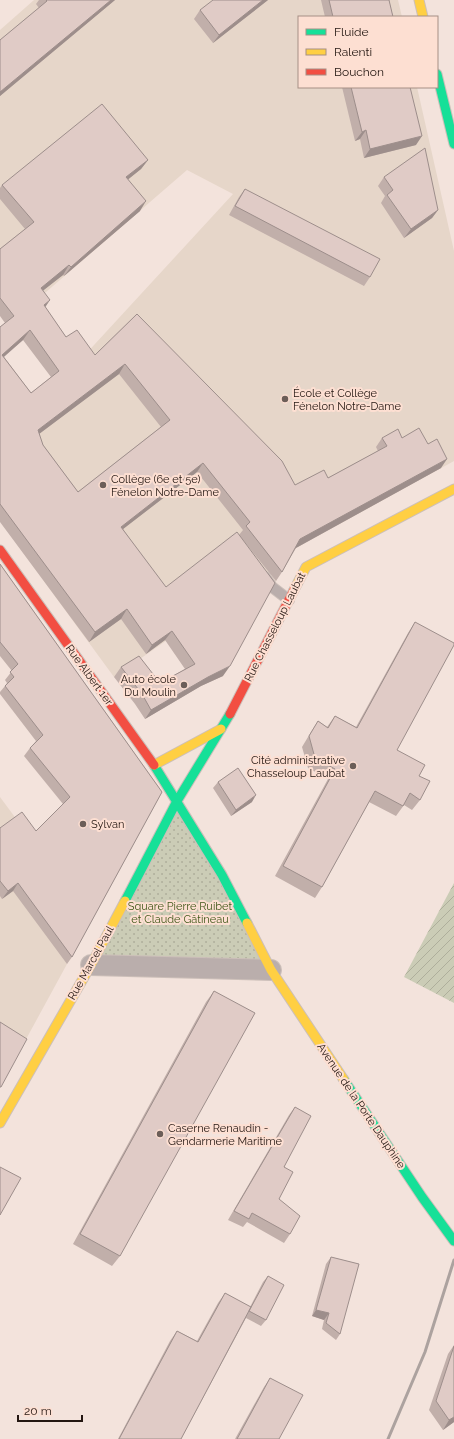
<svg xmlns="http://www.w3.org/2000/svg" width="454" height="1439" font-family="Raleway,sans-serif">
	<style>
		.education { fill: #e6d6c9 }
		.grass { fill: url(#grass-dots) }
		.garden { fill: url(#garden-furrows) }
		.lines { fill: none; stroke-linecap: round; stroke-linejoin: round }
		.lane-casing { stroke: #ccbfb9; stroke-width: 12 }
		.street-casing { stroke: #ccbfb9; stroke-width: 22 }
		.fast-casing { stroke: #ccbfb9; stroke-width: 11 }
		.slow-casing { stroke: #ccbfb9; stroke-width: 11 }
		.jam-casing { stroke: #ccbfb9; stroke-width: 11 }
		.lane { stroke: #baaeac; stroke-width: 10 }
		.street { stroke: #baaeac; stroke-width: 20 }
		.fast { stroke: #16e098; stroke-width: 9 }
		.slow { stroke: #ffcf43; stroke-width: 9 }
		.jam { stroke: #f24e42; stroke-width: 9 }
		.rail { stroke: #aca29f; stroke-width: 3 }
		.wall { fill: #c1afaa; fill-rule: evenodd }
		.shaded-wall { fill: #9d8e8b }
		.building { fill: #e0cbc6; stroke: #9d8e8b; fill-rule: evenodd }
		.poi-dot { fill: #6c5e58; stroke: #fddfd2; stroke-width: 1.5 }
		.labels { text-anchor: middle; dominant-baseline: central; stroke-width: 4; stroke-linejoin: round; paint-order: stroke }
		.poi-label { font-size: 11px; fill: #231611; stroke: #fddfd2; text-anchor: start }
		.street-label { font-size: 11px; fill: #231611; stroke: #fddfd2 }
		.park-label { font-size: 11px; fill: #3f5718; stroke: #fddfd2 }
	</style>
	<defs>
		<pattern id="grass-dots" width="8" height="8" patternUnits="userSpaceOnUse"><rect width="8" height="8" fill="#cbccb6"/><path d="M2 2h.1M6 6h.1" fill="none" stroke="#aeae9b" stroke-width="1.8" stroke-linecap="round"/></pattern>
		<pattern id="garden-furrows" width="10" height="10" patternUnits="userSpaceOnUse"><rect width="10" height="10" fill="#cbccb6"/><path d="M-1 1l2-2M0 10L10 0M9 11l2-2" fill="none" stroke="#aeae9b"/></pattern>
	</defs>
	<rect width="100%" height="100%" fill="#f3e3dc"/>
	<path class="education" d="M34,0h364l4,17h-103v70h118l37,164v210l-160,88 -31,55 -90,32 -59,41 -114,-156v-101l83,-63 150,-163 -46,-24 -171,148 -16,-22v-266z
		M0,797l91,123 -91,167z"/>
	<path class="grass" d="M177,801l94,169 -180,-5z"/>
	<path class="garden" d="M454,883v120l-50,-26z"/>
	<g class="lines">
		<defs>
			<path id="lane" d="M265,577l7,10 17,13"/>
			<path id="street" d="M91,965l180,5"/>
			<path id="fast" d="M437,74l17,70
				M154,765l68,110 25,48
				M125,901l52,-100 53,-87
				M344,1080l78,117 32,44"/>
			<path id="slow" d="M419,0l4,17
				M294,590l12,-23 148,-78
				M154,765l67,-36
				M247,923l24,47 73,110
				M0,1123l91,-158 34,-64"/>
			<path id="jam" d="M0,550l154,215
				M230,714l64,-124"/>
		</defs>
		<use href="#lane" class="lane-casing"/>
		<use href="#street" class="street-casing"/>
		<use href="#fast" class="fast-casing"/>
		<use href="#slow" class="slow-casing"/>
		<use href="#jam" class="jam-casing"/>
		<use href="#lane" class="lane"/>
		<use href="#street" class="street"/>
		<use href="#fast" class="fast"/>
		<use href="#slow" class="slow"/>
		<use href="#jam" class="jam"/>
		<path class="rail" d="M388,1439l37,-87 29,-92"/>
	</g>
	<path class="wall" d="M39,0h76l-115,96v-56l39,-32 -3,-4z
		M268,0l-55,43 -19,-24 6,-9z
		M321,0h68l4,17h-68z
		M342,87h68l6,58 -52,13 -4,-19 -5,2z
		M148,160l-7,9 -13,10 12,32 -76,65 -1,-1 -20,15 2,17 21,30 29,18 42,-41 158,171 33,-7 50,-27 -2,-4 6,-9h20l39,30 -145,80 -14,24 -6,9 -37,-46 4,-5 -46,-58 -74,57 100,147 -22,10 -56,33 -10,-15 -21,-27 7,-10 39,16 25,-14 -20,-29 -19,14 -25,-35 -32,23 -89,-120v-195l5,-4 -5,-7v-67l25,-20 -25,-30v-11l2,-3zM23,340l28,37 -20,16 -27,-36zM119,374l42,53 -83,65 -35,-47 -4,-11z
		M384,177l54,33 -6,8 -28,20 -23,-35 4,-7 -7,-10z
		M245,189l125,88 -6,9 -135,-71 10,-18z
		M0,564l162,228 -90,165 -5,7 -54,-73 -11,8 -2,-3v-68l36,3 27,-27 -39,-48 6,-8 6,-7 -36,-47v-2l5,-6 2,-3 -2,-3 7,-9 -12,-15z
		M415,622l-18,128 22,26 1,24 -8,10 -8,-5 -8,11 -27,-14 -47,85 -7,11 -40,-22 53,-97 -20,-11 -6,-21 9,-15 7,-11 9,6 8,-11 21,11 52,-94z
		M218,782l34,20 -21,14 -18,-28z
		M214,991l-94,265 -8,10 -39,-22 133,-242z
		M295,1107l-16,92 11,35 -6,9 -37,-21 -4,5 -15,-7 61,-105z
		M331,1257l9,77 -4,6 -14,-11 2,-9 -12,-4 14,-52z
		M268,1276l-2,44 -5,6 -15,-8 -65,121h-63l52,-98 7,-10 20,10 21,-38 7,-10 25,14 13,-25z
		M454,1345v77l-11,8 -14,-20 19,-56z
		M270,1378l9,61h-44l29,-52z"/>
	<path class="shaded-wall" d="M111,0h4l-115,96v-4z
		M263,0h5l-55,43 6,-8z
		M366,130l-6,9 -5,2 7,-9z
		M422,136l-6,9 -52,13 6,-9z
		M148,160l-7,9 -21,17 6,-9z
		M146,201l-6,10 -76,65 7,-9z
		M438,210l-6,8 -28,20 7,-9z
		M69,265l-6,10 -28,22 6,-9z
		M50,300l-6,9v-4z
		M30,330l-7,10 -23,20 2,-5z
		M125,364l-6,10 -88,66 7,-10z
		M447,459l-6,9 -147,81 6,-10z
		M203,463l-6,9 -83,64 7,-9z
		M127,609l-6,10 -32,23 6,-10z
		M172,631l-7,9 -19,14 6,-9z
		M230,666l-7,10 -22,10 -56,33 6,-9 57,-33z
		M256,795l-4,7 -21,14 5,-6z
		M18,883l-5,8 -11,8 6,-8z
		M316,1310l13,3 -5,7 -12,-4z
		M454,1417v5l-11,8 6,-10z"/>
	<path class="building" d="M46,0h65l-111,92v-52l47,-39z
		M213,0h50l-44,35 -19,-25z
		M329,0h60l4,17h-60z
		M351,87h59l12,49 -52,13 -4,-19 -4,2z
		M102,104l46,56 -22,17 20,24 -75,66 -2,-2 -28,23 9,12 -6,5 22,32 11,-7 18,25 42,-41 145,147 13,24 29,-15 4,8 59,-32 -5,-8 16,-9 4,9 17,-10 9,16 9,-5 10,20 -147,80 -18,33 -36,-46 4,-4 -47,-59 -82,64 45,60 71,-55 38,51 -45,83 -22,11 -57,33 -9,-16 -21,-27 18,-11 21,27 35,-19 -23,-33 -20,14 -25,-36 -32,23 -95,-128v-177l14,-11 -14,-18v-49l34,-27 -32,-37zM30,330l29,41 -28,22 -29,-38zM125,364l45,56 -92,72 -35,-47 -5,-15z
		M425,148l13,62 -27,19 -24,-34 6,-5 -9,-13z
		M245,189l135,70 -10,18 -135,-71z
		M0,564l162,228 -90,165 -54,-74 -10,8 -8,-10v-53l22,-16 14,19 34,-34 -40,-49 13,-13 -38,-49 9,-9 -4,-5 8,-8 -18,-22z
		M415,622l39,21v2l-57,105 28,15 -6,11 11,5 -10,19 -10,-7 -7,13 -28,-15 -53,96 -39,-21 52,-97 -20,-11 -6,-22 9,-15 10,7 7,-12 22,12z
		M238,768l18,27 -20,15 -18,-28z
		M214,991l41,22 -135,243 -40,-22z
		M0,1022l27,17 -26,48h-1z
		M295,1107l16,9 -27,51 9,5 -14,27 21,17 -10,18 -38,-21 -3,6 -15,-8z
		M0,1167l21,11 -21,37z
		M331,1257l28,7 -19,70 -14,-11 3,-10 -13,-3z
		M268,1276l16,9 -18,35 -17,-9z
		M225,1293l26,14 -70,132h-62l58,-108 21,11z
		M454,1346v71l-5,3 -13,-19z
		M270,1378l33,17 -24,44h-42z"/>
	<g class="poi-dot">
		<circle cx="285" cy="399" r="4"/>
		<circle cx="103" cy="485" r="4"/>
		<circle cx="184" cy="685" r="4"/>
		<circle cx="353" cy="766" r="4"/>
		<circle cx="83" cy="824" r="4"/>
		<circle cx="160" cy="1134" r="4"/>
	</g>
	<g class="labels">
		<g class="poi-label">
			<text x="293" y="393">École et Collège<tspan x="293" dy="13">Fénelon Notre-Dame</tspan></text>
			<text x="111" y="479">Collège (6e et 5e)<tspan x="111" dy="13">Fénelon Notre-Dame</tspan></text>
			<text x="176" y="679" text-anchor="end">Auto école<tspan x="176" dy="13">Du Moulin</tspan></text>
			<text x="345" y="760" text-anchor="end">Cité administrative<tspan x="345" dy="13">Chasseloup Laubat</tspan></text>
			<text x="91" y="824">Sylvan</text>
			<text x="168" y="1128">Caserne Renaudin -<tspan x="168" dy="13">Gendarmerie Maritime</tspan></text>
		</g>
		<g class="street-label">
			<text transform="translate(275 627) rotate(-63)">Rue Chasseloup Laubat</text>
			<text transform="translate(89 675) rotate(54)">Rue Albert 1er</text>
			<text transform="translate(91 963) rotate(-61)">Rue Marcel Paul</text>
			<text transform="translate(361 1106) rotate(56)">Avenue de la Porte Dauphine</text>
		</g>
		<g class="park-label">
			<text x="180" y="906">Square Pierre Ruibet<tspan x="180" dy="13">et Claude Gâtineau</tspan></text>
		</g>
	</g>
	<rect x="298" y="16" width="140" height="72" fill="#fddfd2" stroke="#a68f85"/>
	<rect x="306" y="29" width="20" height="6" fill="#16e098" stroke="#a68f85"/>
	<text x="334" y="36" font-size="12" fill="#231611">Fluide</text>
	<rect x="306" y="49" width="20" height="6" fill="#ffcf43" stroke="#a68f85"/>
	<text x="334" y="56" font-size="12" fill="#231611">Ralenti</text>
	<rect x="306" y="69" width="20" height="6" fill="#f24e42" stroke="#a68f85"/>
	<text x="334" y="76" font-size="12" fill="#231611">Bouchon</text>
	<path d="M18 1415v6h64v-6" fill="none" stroke="#231611" stroke-width="2"/>
	<text x="24" y="1415" font-size="12" fill="#231611" stroke="#fddfd2" stroke-width="3" paint-order="stroke">20 m</text>
</svg>
